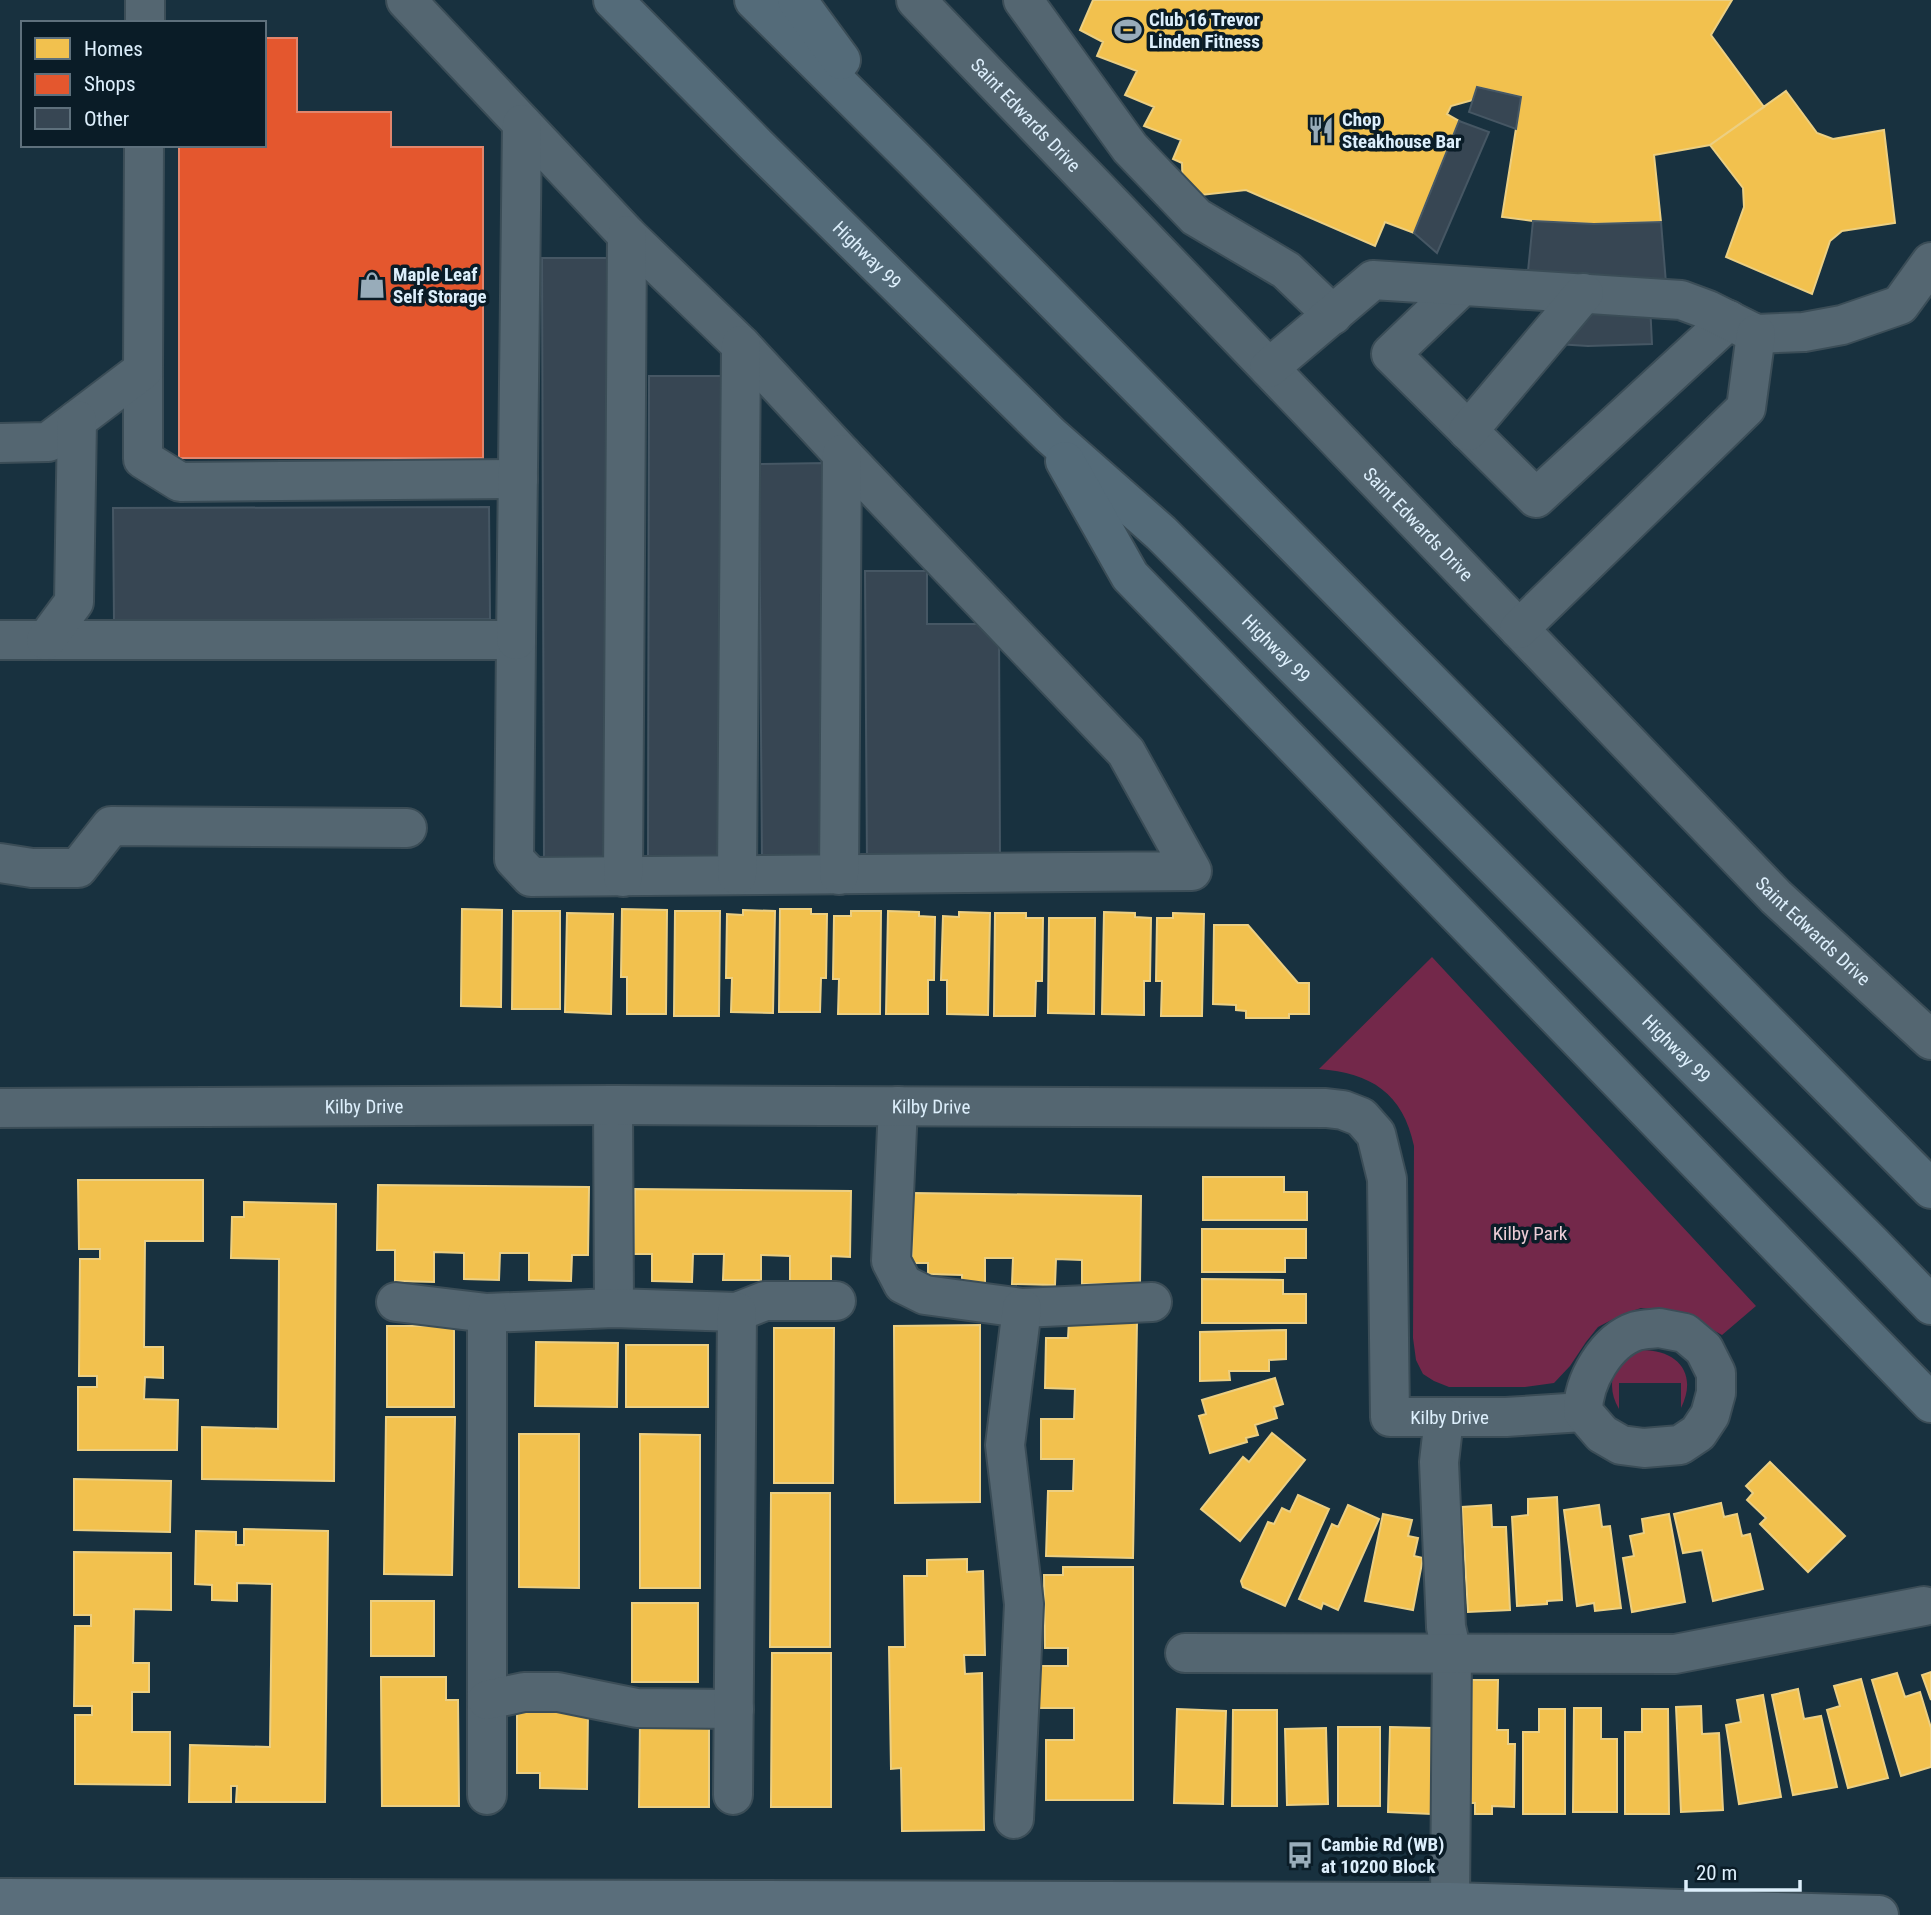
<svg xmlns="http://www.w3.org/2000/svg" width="1931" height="1915" font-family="'Roboto Condensed',sans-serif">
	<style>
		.green { fill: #73284a }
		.homes { fill: #f2c14e; stroke: #eccf82; stroke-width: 2 }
		.shops { fill: #e4572e; stroke: #e2856c; stroke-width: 2 }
		.building { fill: #374653; stroke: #465764; stroke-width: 2 }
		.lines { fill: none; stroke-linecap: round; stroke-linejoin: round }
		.minor-casing { stroke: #3b4d57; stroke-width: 42 }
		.major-casing { stroke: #3b4d57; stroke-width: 42 }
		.highway-casing { stroke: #3b4d57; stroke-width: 42 }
		.minor { stroke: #546671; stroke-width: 38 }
		.major { stroke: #5a6e7b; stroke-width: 38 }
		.highway { stroke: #546b79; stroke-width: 38 }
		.labels { text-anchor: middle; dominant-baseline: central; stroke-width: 7; stroke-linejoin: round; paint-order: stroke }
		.poi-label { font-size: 19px; font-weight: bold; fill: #ddeffc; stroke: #0a1c27; text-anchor: start }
		.street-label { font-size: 19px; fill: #ddeffc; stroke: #0a1c27 }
		.park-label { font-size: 19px; fill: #eccdd6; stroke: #0a1c27 }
	</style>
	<rect width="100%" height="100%" fill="#18313f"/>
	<path class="green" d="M1432,957l324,349 -34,29 -29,-16 -21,-8 -31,-3 -18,6 -25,13 -12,15 -16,24 -16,17 -29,4h-76l-15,-6 -11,-7 -7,-14 -3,-22 1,-192c-11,-53 -43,-73 -95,-77z
		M1642,1350c36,0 56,24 39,58v-25h-62v26c-15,-26 -5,-48 23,-59z"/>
	<path class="homes" d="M1093,0h639l-21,35 53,72 -54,38 -56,10 7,67 -67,2 -61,-3 -31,-4 19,-120 -44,-10 -4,13 -22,6 -4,8 12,7 -45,112 -29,-11 -10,24 -129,-56 -63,7 -1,-34 -9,-4 8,-19 -37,-14 10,-19 -29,-12 12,-24 -40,-15 6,-14 -23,-12z
		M1786,91l31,42 16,6 51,-9 11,93 -53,8 -12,10 -18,53 -86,-37 18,-50 -1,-19 -33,-43z
		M462,909l40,1 -1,97 -40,-1z
		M622,909l45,1 -1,104h-39v-37h-6z
		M780,909h31v5h16l-1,64h-5l-1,34h-41z
		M743,910l32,1 -2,102 -42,-1 1,-34h-6l1,-64 16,1z
		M513,911h47v98h-48z
		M675,911h45l-1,105h-45z
		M851,911h30l-1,103h-42l1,-35h-6l1,-63h17z
		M888,911l31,1v4l16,1 -1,63h-6v34h-42z
		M959,912l31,1 -2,102 -41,-1v-34h-6l2,-64 16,1z
		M1104,912l31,1v4l16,1 -1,63h-6v34l-42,-1z
		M567,913l46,1 -2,100 -46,-2z
		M995,913h31v5h17l-1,63h-6l-1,35h-41z
		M1173,913l31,1 -2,102h-41l1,-35h-6l1,-63h16z
		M1049,918h46l-1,96 -46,-1z
		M1214,925h34l50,58h11v31h-20v4h-43v-7l-10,-1v-5l-23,-1z
		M1203,1177h81v15h23v28h-104z
		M78,1180h125v61h-58l-1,106h19v31l-18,-1 -1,22 34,1 -1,50h-99v-63h19v-11h-18l1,-117h20v-10h-21z
		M378,1185l211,2 -1,68h-16l-1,26 -42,-1v-27h-29l-1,27 -35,-1v-26l-30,-1v30l-39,-1v-31h-18z
		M635,1189l216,2 -1,66 -19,-1v26h-41v-26l-29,-1v25h-38l1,-26h-31l-1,28 -40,-1v-27h-18z
		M913,1193l228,3 -1,88h-58v-24l-26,-1 -1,26 -43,-1 1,-26h-28v25h-23v-8l-34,-1v-11h-16z
		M244,1202l92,2 -2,277 -132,-2v-52l76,2 1,-170 -48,-1 1,-41h12z
		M1202,1229h104v29h-21v14h-83z
		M1202,1279l81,1v14h23v29h-104z
		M1069,1320l68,1 -4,237 -87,-2 2,-65h25l1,-32h-33v-40h33l1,-30 -30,-1 1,-50h22z
		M980,1325v177l-85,1 -1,-177z
		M387,1326h67v81h-67z
		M774,1328h60l-1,155h-59z
		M1286,1330v29l-17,1v11h-40l1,9 -30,1v-49z
		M536,1342l82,1 -1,64 -82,-1z
		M626,1345h82v62h-82z
		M1275,1378l8,26 -9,3 3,11 -22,7 3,10 -12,3 1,4 -37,11 -11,-37 7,-2 -4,-14z
		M386,1417h69l-3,158 -68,-1z
		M1272,1433l33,27 -65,81 -39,-32 42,-52 6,5z
		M519,1434h60v154l-60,-1z
		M640,1434l60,1v153h-60z
		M1770,1462l75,74 -37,36 -48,-48 6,-6 -19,-18 6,-7 -7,-7z
		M74,1479l97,2 -1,51 -96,-2z
		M771,1493h59v154h-60z
		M1298,1495l31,14 -44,97 -42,-19 -2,-6 27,-59 6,2 8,-16 8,4z
		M1557,1497l5,103 -15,1v3l-30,2 -5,-89 16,-2v-16z
		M1721,1503l3,14 13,-3 5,22 8,-2 13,55 -50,12 -11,-51 -19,3 -9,-39z
		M1348,1505l31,14 -41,91 -15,-7 -2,6 -22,-10 33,-75 6,3z
		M1491,1505l1,22h14l4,83 -42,2 -6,-105z
		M1599,1505l3,22 8,-1 11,82 -26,3 -1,-8 -17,3 -13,-96z
		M1383,1514l29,6 -4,16 10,2 -4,18 9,2 -10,52 -48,-9z
		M1669,1514l16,88 -53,10 -9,-54 11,-2 -4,-20 14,-3 -2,-14z
		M244,1529l84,2 -3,271h-89l1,-16h-6v16h-42l1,-57 80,2 2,-163 -35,-1v18l-25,-1v-15l-17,-1 1,-53 40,1v13h8z
		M74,1552l97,1v57l-37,-1 -1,54h16v29h-17v40h38v53l-95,-1v-69h17v-9h-18l1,-80h16v-11h-17z
		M967,1559v13l16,-1 2,84h-21l1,19 17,-1 2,157 -82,1 -1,-63 -10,1 -2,-122h16l-1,-71h23v-16z
		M1063,1567h70v233h-87v-60h28v-32h-36v-42h30v-18h-23l-1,-73h19z
		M371,1601h63v55h-63z
		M632,1603h66v79h-66z
		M772,1653h59v154h-60z
		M1931,1672v28l-9,-25z
		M1897,1673l8,24 15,-5 11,36v39l-30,9 -29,-96z
		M381,1677h65v23h12l1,106h-77z
		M1861,1679l27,99 -40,10 -21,-78 13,-4 -6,-20z
		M1472,1680h26l-1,50h11v14h7l-1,63 -22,-1v8h-17v-11h-4z
		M1798,1689l6,30 17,-3 16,71 -44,8 -21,-100z
		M1763,1695l18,102 -42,7 -13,-79 15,-3 -4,-22z
		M1701,1706l1,28 17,-1 4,77 -42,2 -5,-105z
		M1574,1708h27v31h16v73h-44z
		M1177,1709l49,2 -3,93 -49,-1z
		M1539,1709h26v105h-42v-82h16z
		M1642,1709h26l1,105h-44v-82h17z
		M1233,1710h44v96h-45z
		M517,1712h71l-1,77 -47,-1v-15h-23z
		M640,1723l69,1v83h-70z
		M1338,1727h42v79h-42z
		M1390,1727l43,1 -2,86 -43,-2z
		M1326,1728l2,76 -41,1 -2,-76z"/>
	<path class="shops" d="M264,38h33v74h94v35h92v311h-304v-313h85z"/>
	<path class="building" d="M1477,87l44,10 -5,32 -47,-17z
		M1459,121l30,11 -52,121 -23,-20z
		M1533,221l61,3 67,-2 5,61 -17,1 3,60 -64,2 -47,-3 4,-59 -18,-3z
		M542,258h66l2,604h-66z
		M649,376h74v489h-75z
		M826,463l3,400 -67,1 -3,-400z
		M489,507l1,112 -376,2 -1,-113z
		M865,571h62v53h72l1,241h-133z"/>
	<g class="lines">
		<defs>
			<g id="minor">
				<path id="s1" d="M916,0l860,897 155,143"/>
				<path d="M1023,0l107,148 66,69 90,53 47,45"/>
				<path d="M145,23v-23"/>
				<path d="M1462,286l-71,68 145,144 193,-178"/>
				<path d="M1269,368l104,-88 308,20 27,10 48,24 48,-2 38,-7 58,-20 31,-43"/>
				<path d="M143,370v89l37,23 338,-3"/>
				<path d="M1468,431l116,-138"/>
				<path d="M0,443l48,-1 95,-72 1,-225"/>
				<path d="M1519,629l227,-221 10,-74"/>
				<path d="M0,640h516l-2,219 17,18 661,-6 -66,-119 -284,-298 -101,-109 -114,-110 -221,-235"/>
				<path d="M46,640l28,-38 3,-182"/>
				<path d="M516,640l6,-516"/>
				<path d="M0,863l32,5h46l33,-42 296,2"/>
				<path d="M737,875l4,-530"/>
				<path d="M839,875l3,-421"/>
				<path d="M623,877l4,-642"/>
				<path d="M613,1105l1,203"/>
				<path d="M898,1106l-7,155 12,23 22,11 97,13 130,-6"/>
				<path id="s2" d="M0,1108l613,-3 713,3 17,2 18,7 15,17 11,45 3,238h116l77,-5"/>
				<path d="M396,1302l91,11 127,-5 123,4 28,-11h71"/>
				<path d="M487,1313v482"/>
				<path d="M1659,1328l26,5 19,16 12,24v20l-6,22 -12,18 -18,12 -36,3 -23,-3 -19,-11 -19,-22c0,-31 23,-71 53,-81 7,-2 16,-2 23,-3z"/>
				<path d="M1444,1418l-5,44 7,165 6,26 -2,249"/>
				<path d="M1185,1653l490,1 249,-48"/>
				<path d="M487,1700l37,-8h34l79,16 97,1"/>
				<path d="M733,1795l4,-483"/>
				<path d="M1014,1819l10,-215 -19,-159 17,-137"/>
			</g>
			<path id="major" d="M0,1898l1450,4 429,13"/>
			<g id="highway">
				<path id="s3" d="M613,0l143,145 294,290 111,98 710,710 60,62"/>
				<path d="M754,0l161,160 1016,1029"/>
				<path d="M797,0l44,60"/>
				<path d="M1065,461l65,115 801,827"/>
			</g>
		</defs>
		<use href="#minor" class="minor-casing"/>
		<use href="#major" class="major-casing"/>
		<use href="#highway" class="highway-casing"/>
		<use href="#minor" class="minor"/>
		<use href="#major" class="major"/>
		<use href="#highway" class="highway"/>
	</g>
	<defs>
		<symbol id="stadium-bare" viewBox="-9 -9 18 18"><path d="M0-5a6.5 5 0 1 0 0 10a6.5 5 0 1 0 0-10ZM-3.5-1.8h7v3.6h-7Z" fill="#98acba" stroke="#0a1c27" stroke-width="2.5" paint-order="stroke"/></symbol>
		<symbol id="restaurant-bare" viewBox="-9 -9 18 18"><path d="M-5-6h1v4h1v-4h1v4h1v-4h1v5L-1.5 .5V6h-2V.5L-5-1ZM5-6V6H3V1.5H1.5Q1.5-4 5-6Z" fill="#98acba" stroke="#0a1c27" stroke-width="2.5" paint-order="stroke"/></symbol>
		<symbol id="shop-bare" viewBox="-9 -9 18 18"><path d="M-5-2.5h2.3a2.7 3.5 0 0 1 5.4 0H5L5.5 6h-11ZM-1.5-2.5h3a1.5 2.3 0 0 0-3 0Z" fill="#98acba" stroke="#0a1c27" stroke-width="2.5" paint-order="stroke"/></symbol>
		<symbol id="bus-bare" viewBox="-9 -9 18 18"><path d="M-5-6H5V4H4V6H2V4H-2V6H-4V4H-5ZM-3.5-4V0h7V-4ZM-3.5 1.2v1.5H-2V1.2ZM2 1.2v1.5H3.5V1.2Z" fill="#98acba" stroke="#0a1c27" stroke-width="2.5" paint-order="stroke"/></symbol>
	</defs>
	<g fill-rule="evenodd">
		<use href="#stadium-bare" x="1109" y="11" width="38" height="38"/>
		<use href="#restaurant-bare" x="1302" y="111" width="38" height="38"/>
		<use href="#shop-bare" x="353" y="266" width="38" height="38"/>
		<use href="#bus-bare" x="1281" y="1836" width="38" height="38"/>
	</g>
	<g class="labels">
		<g class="poi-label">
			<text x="1149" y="19">Club 16 Trevor<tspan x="1149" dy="22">Linden Fitness</tspan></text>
			<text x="1342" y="119">Chop<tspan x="1342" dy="22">Steakhouse Bar</tspan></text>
			<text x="393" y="274">Maple Leaf<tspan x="393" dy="22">Self Storage</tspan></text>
			<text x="1321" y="1844">Cambie Rd (WB)<tspan x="1321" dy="22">at 10200 Block</tspan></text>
		</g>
		<g class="street-label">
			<text stroke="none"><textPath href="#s1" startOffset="159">Saint Edwards Drive</textPath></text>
			<text stroke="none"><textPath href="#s3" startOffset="360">Highway 99</textPath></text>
			<text stroke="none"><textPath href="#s1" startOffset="726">Saint Edwards Drive</textPath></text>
			<text stroke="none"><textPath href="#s3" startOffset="928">Highway 99</textPath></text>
			<text stroke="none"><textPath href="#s1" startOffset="1293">Saint Edwards Drive</textPath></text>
			<text stroke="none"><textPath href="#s3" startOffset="1494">Highway 99</textPath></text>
			<text stroke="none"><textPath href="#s2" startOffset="931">Kilby Drive</textPath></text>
			<text stroke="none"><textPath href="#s2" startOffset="364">Kilby Drive</textPath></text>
			<text stroke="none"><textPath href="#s2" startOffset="1729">Kilby Drive</textPath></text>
		</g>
		<g class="park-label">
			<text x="1530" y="1233">Kilby Park</text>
		</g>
	</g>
	<rect x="21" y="21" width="245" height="126" fill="#0a1c27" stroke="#5e707c" stroke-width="2"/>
	<rect x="35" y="38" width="35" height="21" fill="#f2c14e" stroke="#5e707c" stroke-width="2"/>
	<text x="84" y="56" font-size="21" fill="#ddeffc">Homes</text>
	<rect x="35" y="74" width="35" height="21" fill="#e4572e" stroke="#5e707c" stroke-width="2"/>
	<text x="84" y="91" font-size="21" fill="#ddeffc">Shops</text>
	<rect x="35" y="108" width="35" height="21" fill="#374653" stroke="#5e707c" stroke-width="2"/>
	<text x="84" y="126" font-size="21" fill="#ddeffc">Other</text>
	<path d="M1686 1880v10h114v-10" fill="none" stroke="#ddeffc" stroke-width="3.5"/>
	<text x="1696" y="1880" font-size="21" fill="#ddeffc" stroke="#0a1c27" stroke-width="5" paint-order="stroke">20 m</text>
</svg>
